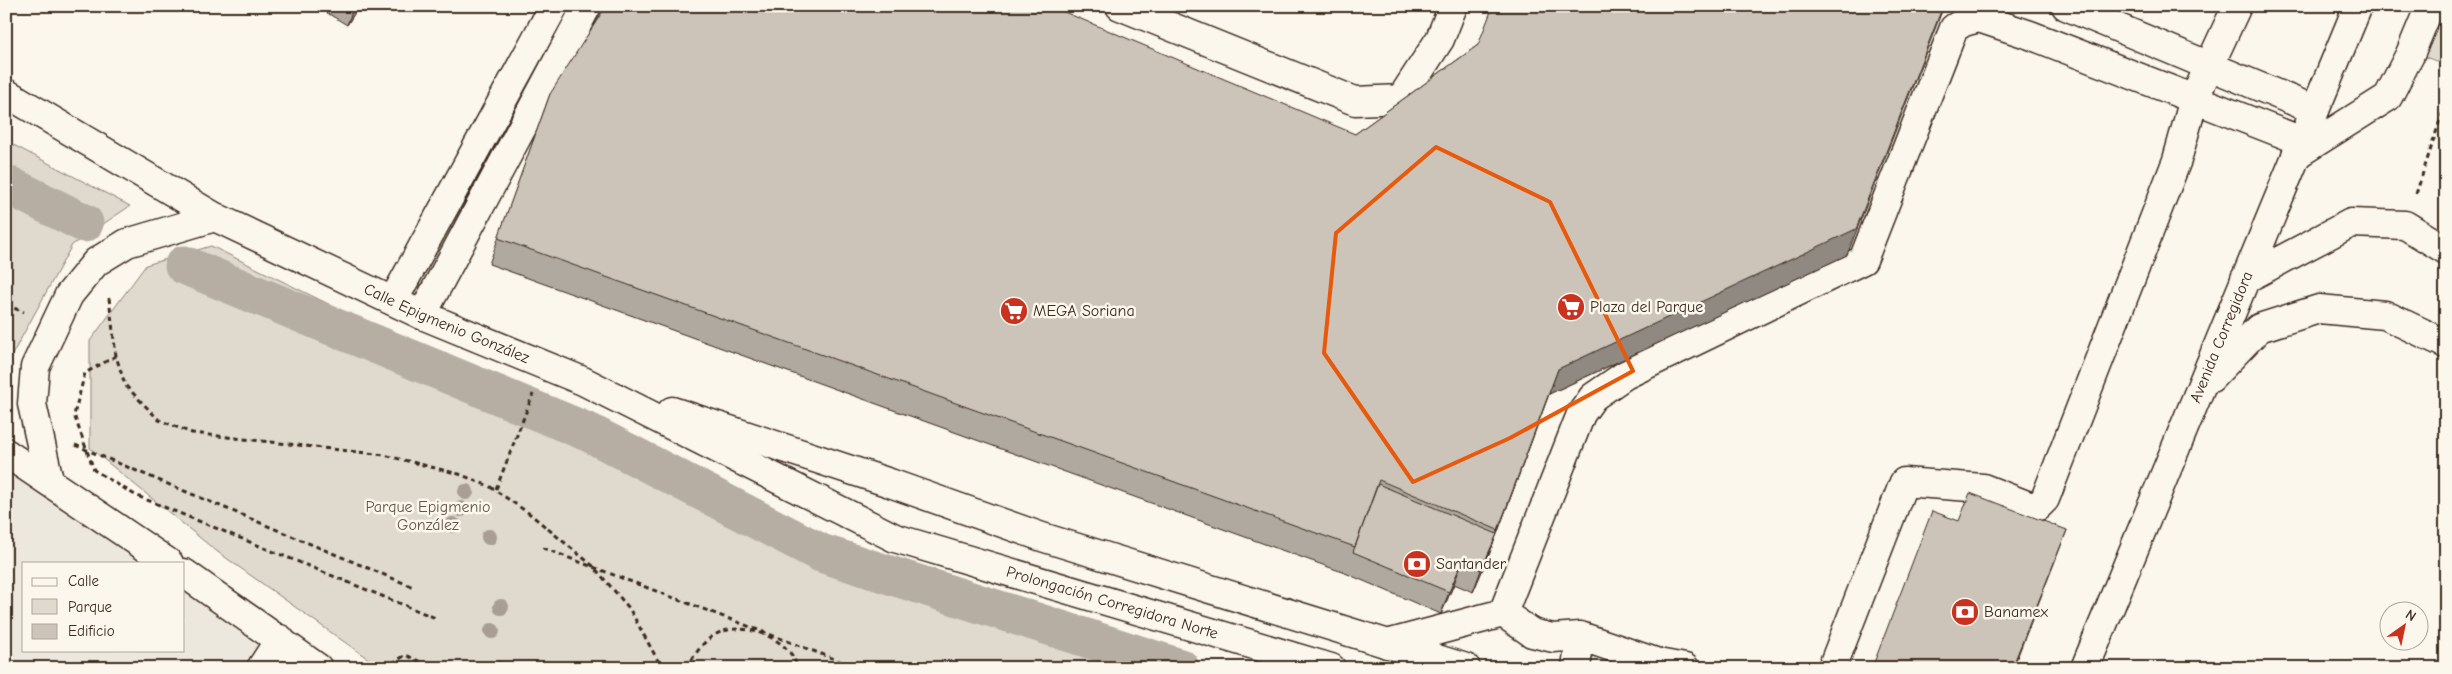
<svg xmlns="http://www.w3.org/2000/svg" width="2452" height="674" font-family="'Comic Neue',sans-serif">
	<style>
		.built { fill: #ede8dd }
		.green { fill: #dfd9ce; stroke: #8d8276 }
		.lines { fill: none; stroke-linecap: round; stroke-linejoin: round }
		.canal { stroke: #b6aea2; stroke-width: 39 }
		.minor-casing { stroke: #3b2a1e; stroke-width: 31 }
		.major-casing { stroke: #3b2a1e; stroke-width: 31 }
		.path { stroke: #3b2a1e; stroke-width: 3; stroke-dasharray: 5 4; stroke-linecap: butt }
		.minor { stroke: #fbf7ec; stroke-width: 28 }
		.major { stroke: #fbf7ec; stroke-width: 28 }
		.tree { fill: #a89e93 }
		.wall { fill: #afa99f; stroke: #3b2a1e }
		.shaded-wall { fill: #8f8982; stroke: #3b2a1e }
		.building { fill: #ccc4b9; stroke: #3b2a1e }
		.marked { fill: none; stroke: #e8590c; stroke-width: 4; stroke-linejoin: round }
		.labels { text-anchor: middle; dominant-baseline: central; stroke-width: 5; stroke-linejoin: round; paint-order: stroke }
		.poi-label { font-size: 16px; fill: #3b2a1e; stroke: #fbf7ec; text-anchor: start }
		.street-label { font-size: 16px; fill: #3b2a1e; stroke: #fbf7ec }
		.park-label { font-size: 16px; fill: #64564a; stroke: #fbf7ec }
	</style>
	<rect width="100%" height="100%" fill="#fbf7ec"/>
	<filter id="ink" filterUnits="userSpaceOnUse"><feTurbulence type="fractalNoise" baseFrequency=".02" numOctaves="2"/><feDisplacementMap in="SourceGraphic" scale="10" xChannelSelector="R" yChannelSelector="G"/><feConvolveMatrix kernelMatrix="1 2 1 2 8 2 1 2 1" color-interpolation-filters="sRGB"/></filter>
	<g filter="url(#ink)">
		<path class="built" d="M6,453l163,110h-145v87h160v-77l134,95h-312z"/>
		<path class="green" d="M2445,6h1v59l-23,-9z
			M6,141l124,65 -58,39 -66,121z
			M211,246l162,80 384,173 59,53 352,116h-787l-166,-118 -125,-102v-107l56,-76z"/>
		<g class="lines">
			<path class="canal" d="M6,184l78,39
				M184,265l406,168 231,120 359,115"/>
			<defs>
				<path id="minor" d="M1120,6l235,95 46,-2 39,-60 13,-33
					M2066,6l249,104
					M2296,155l92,-58 22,-43 20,-48
					M393,301l161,-295
					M422,315l165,-309
					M49,480l-17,-76 3,-37 34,-72 27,-33 31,-19 88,-26
					M1503,613l78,-199 12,-17 32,-22 238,-115 91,-232 10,-6 15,-4 51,17 272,106
					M1387,644l116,-31 29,20 21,5 27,-2 78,27 27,5
					M261,668l19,-29
					M1576,668l4,-32
					M1832,668l72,-186 79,6 46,18h9l7,-7 132,-339 17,-61 43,-93"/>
				<g id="major">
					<path id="s1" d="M6,93l209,124 207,98 161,66 312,157 436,130"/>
					<path d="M2245,279l106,-56 54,2 41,25"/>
					<path d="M2211,378l48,-50 60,-19 66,6 61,29"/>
					<path d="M672,411l218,72 152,54 424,131"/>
					<path d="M6,453l163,110"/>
					<path d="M184,573l134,95"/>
					<path id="s2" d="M2085,668l273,-662"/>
				</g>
			</defs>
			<use href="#minor" class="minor-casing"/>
			<use href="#major" class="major-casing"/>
			<path class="path" d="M2416,194l30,-92
				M109,298l7,58 9,29 34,35 33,13 192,22 75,19 30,12 41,28 63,52 36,42 33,60
				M6,305l18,7
				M116,356l-31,17 -11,42 20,55 41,25 303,124
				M75,445l338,142
				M496,489l37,-95
				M543,548l315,120
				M498,662l14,6
				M384,668l22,-13 27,13
				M687,668c9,-16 19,-32 37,-37 25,-8 69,10 73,37"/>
			<use href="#minor" class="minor"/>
			<use href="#major" class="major"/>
		</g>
		<g class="tree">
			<circle cx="466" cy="492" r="8"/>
			<circle cx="461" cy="509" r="8"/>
			<circle cx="453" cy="525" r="8"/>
			<circle cx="489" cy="537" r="8"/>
			<circle cx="501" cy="607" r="8"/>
			<circle cx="492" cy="631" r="8"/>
		</g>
		<path class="wall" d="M316,6h43l-12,19z
			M1478,45l369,210 -298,139 -60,161 -16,37 -19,-8 -13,30 -96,-41 -856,-309 61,-170 805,40z"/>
		<path class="shaded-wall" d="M354,6h5l-12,19z
			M1943,6h1l-97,249 -298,139 -60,161 -16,37 8,-22 16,-36 61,-165z
			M2067,530l-10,26 -44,112h-1z
			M1462,562l-8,22 -13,30 8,-22z"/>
		<path class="building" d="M606,6h444l305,128 123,-89 15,-39h450l-87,223 -298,140 -60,161 -119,-50 -24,67 -857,-309 52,-144z
			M1378,484l119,50 -16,36 -19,-8 -13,30 -96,-40z
			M1970,493l97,37 -55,138h-140l60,-157 27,10z"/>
	</g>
	<path class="marked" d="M1436,147l114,55 83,169 -123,67 -97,44 -89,-129 12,-120z"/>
	<defs>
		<symbol id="supermarket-disc" viewBox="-11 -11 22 22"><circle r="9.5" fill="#c8321e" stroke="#fbf7ec"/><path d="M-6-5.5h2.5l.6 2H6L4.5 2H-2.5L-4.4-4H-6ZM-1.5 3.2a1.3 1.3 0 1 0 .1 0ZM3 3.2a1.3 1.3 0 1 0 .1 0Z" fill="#fff"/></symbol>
		<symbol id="bank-disc" viewBox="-11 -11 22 22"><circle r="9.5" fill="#c8321e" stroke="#fbf7ec"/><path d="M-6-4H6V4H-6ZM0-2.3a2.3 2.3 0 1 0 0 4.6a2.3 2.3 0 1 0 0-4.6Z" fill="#fff"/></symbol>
	</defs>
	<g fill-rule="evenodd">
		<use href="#supermarket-disc" x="1555" y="291" width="32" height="32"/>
		<use href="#supermarket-disc" x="998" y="295" width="32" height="32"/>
		<use href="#bank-disc" x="1401" y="548" width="32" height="32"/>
		<use href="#bank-disc" x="1949" y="596" width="32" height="32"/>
	</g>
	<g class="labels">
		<g class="poi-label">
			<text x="1590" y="307">Plaza del Parque</text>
			<text x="1033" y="311">MEGA Soriana</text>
			<text x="1436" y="564">Santander</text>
			<text x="1984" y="612">Banamex</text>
		</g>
		<g class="street-label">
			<text stroke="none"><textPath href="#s1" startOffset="498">Calle Epigmenio González</textPath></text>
			<text stroke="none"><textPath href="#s2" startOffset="358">Avenida Corregidora</textPath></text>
			<text stroke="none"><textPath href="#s1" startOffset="1222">Prolongación Corregidora Norte</textPath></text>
		</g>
		<g class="park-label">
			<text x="428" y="507">Parque Epigmenio<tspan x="428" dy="18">González</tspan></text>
		</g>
	</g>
	<rect width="2452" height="674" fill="none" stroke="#fbf7ec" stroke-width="25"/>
	<rect x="12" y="12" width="2427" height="649" fill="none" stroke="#3b2a1e" stroke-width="2" filter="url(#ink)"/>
	<rect x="22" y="562" width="162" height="90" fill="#fbf7ec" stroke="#aea59a"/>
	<rect x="32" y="578" width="25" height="8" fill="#fbf7ec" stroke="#aea59a"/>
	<text x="68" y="586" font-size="15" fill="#3b2a1e">Calle</text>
	<rect x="32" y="599" width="25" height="15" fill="#dfd9ce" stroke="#aea59a"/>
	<text x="68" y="612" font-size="15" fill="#3b2a1e">Parque</text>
	<rect x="32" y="624" width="25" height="15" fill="#ccc4b9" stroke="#aea59a"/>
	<text x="68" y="636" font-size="15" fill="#3b2a1e">Edificio</text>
	<g transform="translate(2404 626) rotate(33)"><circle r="24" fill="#fbf7ec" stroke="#aea59a"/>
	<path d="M0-4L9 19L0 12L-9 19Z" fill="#c8321e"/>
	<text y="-8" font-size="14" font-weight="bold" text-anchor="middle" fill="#3b2a1e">N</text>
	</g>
</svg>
